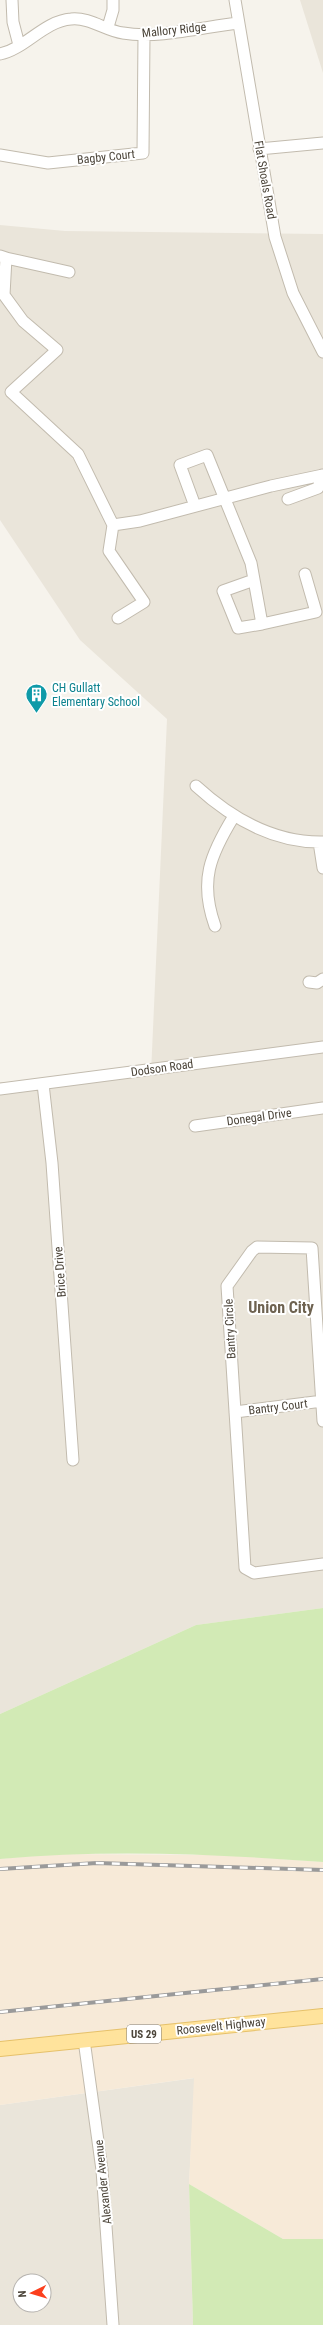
<svg xmlns="http://www.w3.org/2000/svg" width="323" height="2325" font-family="'Roboto Condensed',sans-serif">
	<style>
		.residential { fill: #eae5da; fill-rule: evenodd }
		.commercial { fill: #f7ead8 }
		.green { fill: #d2eab5 }
		.lines { fill: none; stroke-linecap: round; stroke-linejoin: round }
		.minor-casing { stroke: #c2bbae; stroke-width: 13 }
		.major-casing { stroke: #e6c16a; stroke-width: 16 }
		.minor { stroke: #fff; stroke-width: 11 }
		.major { stroke: #ffe39c; stroke-width: 14 }
		.rail-casing { stroke: #9a9a9a; stroke-width: 4 }
		.rail { stroke: #fff; stroke-width: 2.5; stroke-dasharray: 8; stroke-linecap: butt }
		.labels { text-anchor: middle; dominant-baseline: central; stroke-width: 4; stroke-linejoin: round; paint-order: stroke }
		.shield { fill: #fff; stroke: #817c74; stroke-width: 1 }
		.shield-label { font-size: 11px; font-weight: bold; fill: #4b4439 }
		.street-label { font-size: 12px; fill: #4b4439; stroke: #fff }
		.culture-label { font-size: 12px; fill: #0d838f; stroke: #fff; text-anchor: start }
		.district-label { font-size: 16px; font-weight: bold; fill: #6e6250; stroke: #fff }
	</style>
	<rect width="100%" height="100%" fill="#f6f3ec"/>
	<path class="residential" d="M300,0h23v73z
		M0,225l65,6 258,3v1374l-127,17 -196,89v-632l42,1 109,-10 16,-354 -87,-79 -80,-120z
		M195,2078l-6,106 4,141h-193v-220zM20,2281h24v24h-24z"/>
	<path class="commercial" d="M53,1854l169,1 101,7v377h-40l-94,-55 5,-106 -194,27v-246z"/>
	<path class="green" d="M323,1608v254c-107,-8 -216,-13 -323,-3v-145l196,-89z
		M189,2184l94,55h40v86h-130z"/>
	<g class="lines">
		<defs>
			<path id="minor" d="M12,0l1,22 6,23
				M235,0l40,237 18,56 30,59
				M108,27l5,-17v-10
				M0,54c25,-5 44,-33 71,-35 19,-2 35,12 52,14 35,6 80,-6 115,-10
				M259,149l64,-6
				M0,155l48,8 95,-10 1,-118
				M0,256l6,2 -2,37 19,26 34,29 -46,42 67,62 35,71 27,-4 131,-35 52,-11
				M6,258l63,14
				M288,499l30,-11 4,-13
				M195,506l-15,-41 27,-10 44,108 11,61 54,-12 -11,-38
				M113,525l-4,26 35,51 -26,16
				M254,580l-31,11 15,37 24,-4
				M196,786c35,32 78,57 127,56
				M319,842l4,26
				M215,926c-16,-45 -5,-71 19,-110
				M309,982l8,1 6,-4
				M43,1084l9,79 21,297
				M0,1089l323,-42
				M195,1126l128,-18
				M235,1412l88,-11
				M323,1421l-11,-173 -55,-1 -5,4 -25,35 18,282 9,5 69,-9
				M84,2040l18,130 11,155"/>
			<path id="major" d="M0,2049l323,-33"/>
		</defs>
		<use href="#minor" class="minor-casing"/>
		<use href="#major" class="major-casing"/>
		<use href="#minor" class="minor"/>
		<use href="#major" class="major"/>
		<defs>
			<path id="rail" d="M0,1869l97,-6 226,7
				M0,2012l323,-33"/>
		</defs>
		<use href="#rail" class="rail-casing"/>
		<use href="#rail" class="rail"/>
	</g>
	<defs>
		<symbol id="building-pin" viewBox="-11 -11 22 30"><path d="M0 17L-7.5 6A9.5 9.5 0 1 1 7.5 6Z" fill="#0f9aa8" stroke="#fff"/><path d="M-4-6H4V6H1V3H-1V6H-4ZM-2.5-4.3h1.7v1.8h-1.7ZM.8-4.3h1.7v1.8H.8ZM-2.5-1h1.7V.8h-1.7ZM.8-1h1.7V.8H.8Z" fill="#fff"/></symbol>
	</defs>
	<g fill-rule="evenodd">
		<use href="#building-pin" x="24" y="682" width="25" height="34"/>
	</g>
	<g class="labels">
		<rect class="shield" x="127" y="2025" width="34" height="18" rx="3"/>
		<g class="shield-label">
			<text x="144" y="2034">US 29</text>
		</g>
		<g class="street-label">
			<text transform="translate(174 30) rotate(-6)">Mallory Ridge</text>
			<text transform="translate(106 157) rotate(-6)">Bagby Court</text>
			<text transform="translate(265 180) rotate(80)">Flat Shoals Road</text>
			<text transform="translate(162 1068) rotate(-8)">Dodson Road</text>
			<text transform="translate(259 1117) rotate(-8)">Donegal Drive</text>
			<text transform="translate(60 1272) rotate(-94)">Brice Drive</text>
			<text transform="translate(230 1329) rotate(-93)">Bantry Circle</text>
			<text transform="translate(278 1407) rotate(-7)">Bantry Court</text>
			<text transform="translate(221 2026) rotate(-6)">Roosevelt Highway</text>
			<text transform="translate(103 2182) rotate(-96)">Alexander Avenue</text>
		</g>
		<g class="culture-label">
			<text x="52" y="688">CH Gullatt<tspan x="52" dy="14">Elementary School</tspan></text>
		</g>
		<g class="district-label">
			<text x="281" y="1307">Union City</text>
		</g>
	</g>
	<g transform="translate(32 2293) rotate(265)"><circle r="19" fill="#ffffff" stroke="#b7b4b0"/>
	<path d="M0-3L7 15L0 10L-7 15Z" fill="#fc3f1d"/>
	<text y="-6" font-size="11" font-weight="bold" text-anchor="middle" fill="#4b4439">N</text>
	</g>
</svg>
